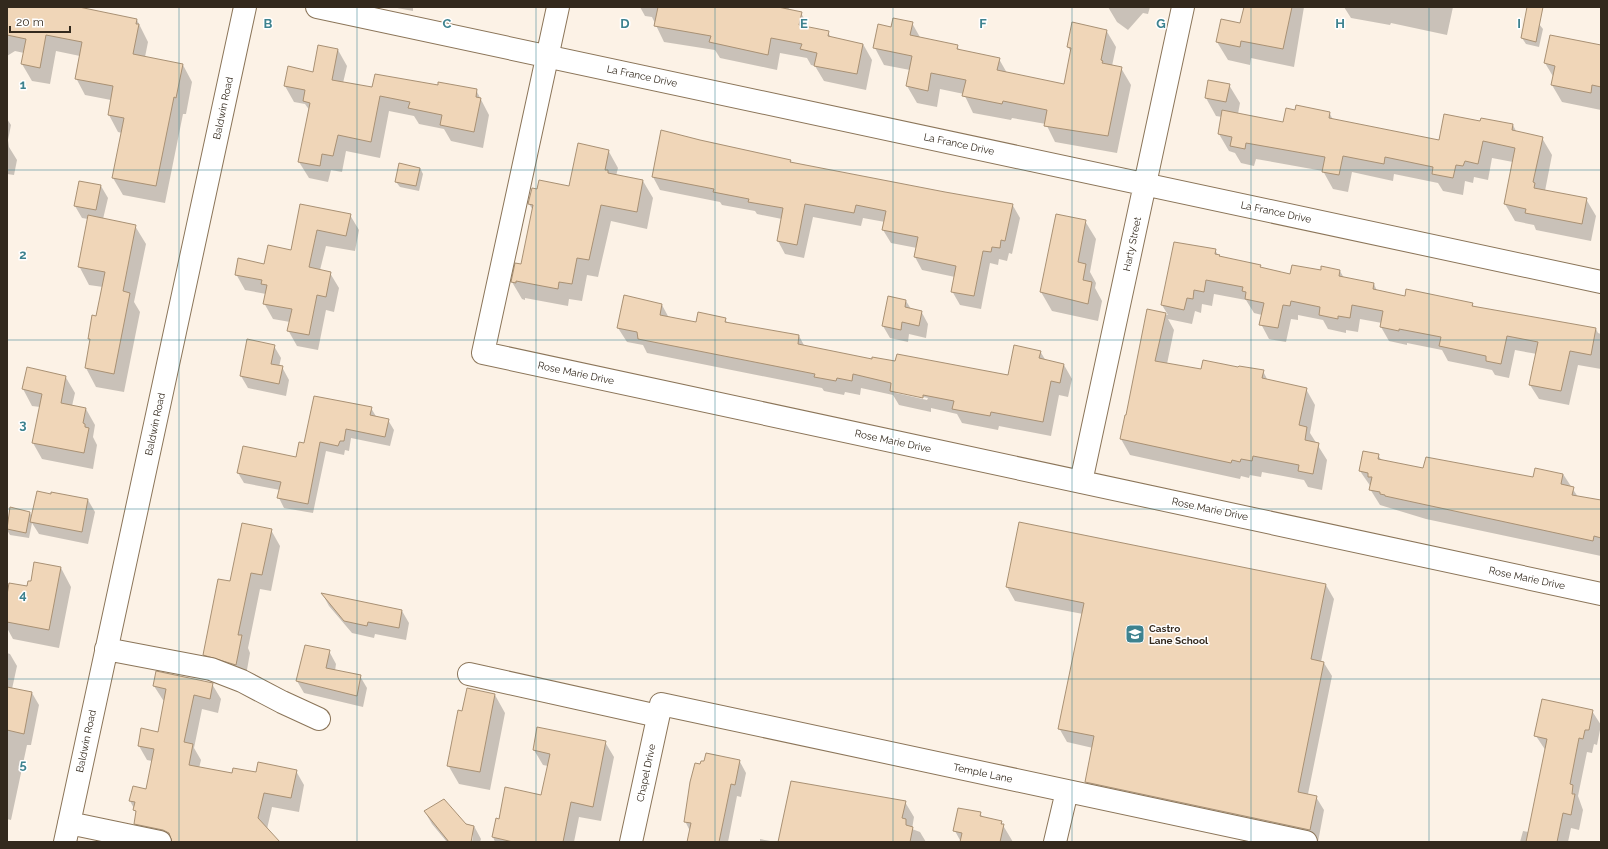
<svg xmlns="http://www.w3.org/2000/svg" width="1608" height="849" font-family="Raleway,sans-serif">
	<style>
		.shadow { fill: #0003; fill-rule: evenodd }
		.building { fill: #f0d6b8; stroke: #a99174 }
		.lines { fill: none; stroke-linecap: round; stroke-linejoin: round }
		.minor-casing { stroke: #8b7559; stroke-width: 24 }
		.minor { stroke: #fff; stroke-width: 22 }
		.grid { fill: none; stroke: #3d828f; stroke-width: 1; stroke-opacity: 0.55 }
		.labels { text-anchor: middle; dominant-baseline: central; stroke-width: 3; stroke-linejoin: round; paint-order: stroke }
		.street-label { font-size: 10px; fill: #33291d; stroke: #fff }
		.poi-label { font-size: 10px; font-weight: bold; fill: #33291d; stroke: #fff; text-anchor: start }
		.grid-label { font-size: 13px; text-anchor: middle; font-weight: bold; fill: #3d828f; stroke: #fff; stroke-width: 3; stroke-linejoin: round; paint-order: stroke }
	</style>
	<rect width="100%" height="100%" fill="#fcf2e6"/>
	<path class="shadow" d="M7,7h67l63,13 11,22 -3,15 38,8 9,17 -6,32h-3l-18,89 -42,-8 -10,-17 9,-45 -4,-1 -9,-17 2,-15 -26,-5 -9,-17 4,-22 -24,-5 -6,33 -18,-3 -10,-17 2,-11 -9,-2 -8,5z
		M392,7h21v4z
		M640,7h148l2,4 11,2 9,16 18,3 3,6 32,6 9,16 -6,30 -42,-9 -9,-15 -4,-1 -4,-7 -27,-5 -3,17 -57,-12 -5,-8 -51,-8 -12,-25 -7,-1z
		M1108,7h42l-2,7 -5,-1 -15,17 -11,-8z
		M1245,7h59l-10,60 -43,-9 -1,7 -22,-5 -11,-18 24,-18z
		M1344,7h109l-6,28 -56,-12 -1,2 -39,-7z
		M912,23l9,16 36,7 3,5 39,8 8,14 58,12 6,-33 -3,-5 38,-17 10,17 -4,19 9,2 10,17 -14,68 -62,-11 -9,-18 -34,-6 -1,2 -38,-7 -9,-19 -24,-5 -3,18 -20,-4 -10,-17 3,-16 -26,-5 -9,-17 17,-20z
		M1539,24l4,5 -4,18 -13,-3 -4,-6z
		M1601,46v64l-39,-8 -10,-17 2,-7 -9,-15z
		M338,50l9,16 -4,17 30,5 65,-2 38,4 13,25 -6,33 -32,-7 -7,-12 -25,-5 -5,-8 -25,-5 -9,47 -34,-7 -4,21 -11,-2 -3,12 -19,-4 -10,-16 11,-51 -5,-7 -11,-2 -9,-16 29,-13z
		M1229,85l11,18 -2,11 46,9 45,-11 4,8 106,21 42,-19 32,3 4,8 25,5 10,17 -7,36 41,8 10,17 -5,25 -55,-11 -2,-5 -19,-4 -10,-17 8,-42 -21,-4 -4,22 -14,-3 -1,6 -8,-2 -2,14 -20,-4 -5,-8 -44,-9 -1,7 -41,-9 -4,20 -15,-3 -10,-18 -67,-12 -2,7 -13,-3 -6,-10 -6,-2 -10,-17 3,-17 -6,-1 -10,-18z
		M7,119l4,6 -3,15 1,7 8,13 -3,15 -7,-1z
		M662,132l128,28 2,3 153,30 67,11 8,14 -8,36 -3,-1 -2,8 -8,-2 -1,6 -8,-2 -9,46 -21,-4 -8,-14 3,-14 -33,-7 -7,-13 2,-9 -26,-5 -8,-13 2,-8 -22,-4 -2,8 -48,-9 -9,41 -19,-4 -7,-13 4,-22 -25,-5 -2,-3 -33,-6 -2,-3 -60,-12 -7,-13z
		M608,150l10,18 -2,8 27,5 10,17 -6,31 -36,-8 -13,56 -11,-2 -5,26 -13,-2 -1,7 -43,-8v2l-3,-1 -10,-17 10,-17 11,-55 -4,-6 9,-13 32,-4z
		M420,168l3,6 -4,17 -19,-4 -4,-5z
		M101,186l7,12 -5,21 32,7 11,18 -12,58 6,10 -16,80 -28,-5 -10,-19 5,-26 -2,-4 8,-21 6,-30 -14,-2 -10,-19 9,-47 -6,-1 -7,-12z
		M300,205l50,10 9,15 -4,21 -29,-5 -6,24 10,3 9,15 -5,24 -8,-2 -8,40 -21,-4 -9,-16 2,-8 -17,-3 -9,-16 2,-9 -21,-4 -9,-16 29,-9 26,-14z
		M1085,221l11,18 -6,33 6,11 -1,5 7,13 -4,20 -46,-10 -11,-19z
		M1175,243l40,7 5,8 40,8 2,3 29,6 30,-3 1,-5 18,4 4,7 30,6 3,7 29,6 66,7 2,3 122,22 2,4 3,1v35l-23,-4 -9,40 -30,-6 -9,-14 7,-31 -22,-4 -6,28 -14,-3 -3,-5 -44,-9 -6,-11 -35,-7v2l-18,-4 -8,-14 1,-4 -22,-4 -2,13 -12,-2v3l-18,-4 -5,-9 -25,-5v5l-7,-1 -5,23 -17,-3 -8,-15 1,-9 -8,-2 -8,-13 -32,-6 -2,12 -10,-2 -1,9 -6,-2 -3,13 -24,-5 6,11 -7,34 35,7h61l5,10 38,8 9,16 -5,28 17,27 -5,30 -14,-3 -4,-7 -42,-8 -1,5 -11,-2 -1,3 -8,-2 -1,3 -110,-24 -9,-16 6,-22 21,-107 20,5 -6,-10z
		M906,301l5,8 10,2 7,13 -2,14 -17,-4 -1,8 -18,-4 -7,-12z
		M662,305l7,13 28,5 28,-4 3,5 71,12 6,11 68,13 136,16 31,-25 6,10 18,4 8,14 -4,18 -9,-2 -8,41 -52,-10 -1,4 -36,-7 -5,-9 -26,-6v4l-32,-7 -6,-10 -32,-7 -1,7 -15,-3 -1,3 -20,-4 -2,-3 -175,-35 -4,-8 -16,-3 -9,-14zM896,391l32,7 -1,2 -31,-7z
		M274,346l7,12 -2,9h3l7,13 -3,16 -38,-8 -7,-12z
		M27,369l38,7 10,17 -3,13 14,3 9,16 -2,12 4,8 -4,24 -51,-10 -9,-16 7,-36 -8,-1 -9,-17z
		M371,408l6,10 11,2 6,10 -4,16 -39,-8 -2,13 -4,-1 -1,5 -18,-4 -13,62 -29,-5 -5,-10 1,-8 -36,-7 -6,-10 59,-15 8,-14z
		M1378,455l4,6 42,8 110,9 29,-4 15,23 23,5v54l-175,-37 -46,-14 -10,-16 1,-2 -11,-16z
		M88,500l7,12 -7,32 -49,-10 -7,-11 -3,15 -19,-3 -3,-5 4,-22 19,5 2,4z
		M271,530l9,16 -9,45 -11,-2 -12,59 2,5 -5,28 -31,-10 -10,-16 27,-73z
		M61,568l10,19 -12,61 -46,-9 -6,-11v-28z
		M1326,585l8,14 -13,63 3,1 8,13 -24,118 8,3 8,13 -6,32h-8l-216,-46 -8,-14 7,-34 -26,-6 -8,-14 24,-114 -68,-13 -8,-14z
		M323,595l79,16 7,12 -3,17 -31,-6 -1,4 -22,-5 -23,-27z
		M329,651l7,13 -1,7 25,5 7,12 -4,19 -59,-14 -7,-12z
		M7,653l3,1 7,12 -5,23 20,4 7,12 -8,40h-4l-16,75 -4,-1z
		M212,684l9,15 -3,14 -16,-4 -8,39 7,12 -2,8 34,6 63,-3 8,14 -5,27 -27,-5 -5,22 10,13h-117l-17,-4 -8,-14 2,-10 -7,-13 17,-11 5,-29 -5,-1 -8,-14 19,-13 7,-32 -2,-1 -9,-14z
		M495,695l10,18 -15,77 -31,-6 -11,-19 15,-53z
		M1592,711l9,14 -4,20 -3,-1 -2,9 -5,-1 -9,44 5,14 -4,20 -8,-2 -3,14h-48l3,-11 6,1 17,-81 -10,-15z
		M605,742l9,15 -13,64 -22,-4 -5,25h-79l-2,-5 3,-18 3,1 43,-24 6,-30 -5,-1 -9,-15z
		M739,760l7,13 -5,24 -4,-1 -9,46h-40l2,-11 -5,-10 16,-56z
		M905,802l9,15 -2,12 8,3 6,10h-147z
		M425,812l49,14 7,13 -1,3h-8l1,-7 -1,-1 -2,8h-23l-15,-18z
		M980,813l3,5 18,4 12,20h-52l-6,-11z
		M760,839l16,3h-16z"/>
	<path class="building" d="M7,7h72l58,12 -1,5h3l-6,30 50,10 -7,34 -2,-1 -18,89 -44,-8 12,-60 -16,-3 5,-29 -38,-7 7,-37 -36,-7 -6,33 -19,-4 5,-25 -19,-4z
		M658,7h120l24,5 -3,13 30,6 -1,5 35,8 -6,30 -43,-8 3,-13 -17,-4 2,-5 -31,-6 -3,17 -59,-13 2,-6 -57,-10z
		M1244,7h48l-9,42 -42,-8 -1,6 -24,-5 5,-23 19,4z
		M1527,7h16l-7,35 -15,-4z
		M893,18l20,4 -3,13 48,10 -1,4 43,9 -3,12 67,14 7,-36 -4,-1 5,-25 35,8 -6,30 2,1 -1,2 20,4 -14,69 -64,-10 3,-16 -44,-9 -1,3 -40,-8 4,-16 -35,-7 -3,18 -22,-5 6,-30 -39,-8 5,-24 13,3z
		M1550,35l51,10v42l-9,-2 -1,8 -40,-8 4,-19 -11,-3z
		M318,45l20,4 -6,31 40,7 3,-13 63,11v-3l39,7 -1,8 5,1 -7,34 -34,-7 2,-10 -34,-7 2,-6 -30,-6 -9,46 -33,-7 -5,21 -11,-2 -2,12 -22,-4 12,-59 -7,-2 2,-11 -21,-4 4,-20 25,6z
		M1208,80l22,4 -4,18 -21,-4z
		M1296,105l34,7 -1,6 110,22 5,-26 36,7 1,-3 32,6 -1,6 31,7 -10,45 2,1 -1,5 53,10 -5,26 -57,-11 1,-4 -22,-5 11,-56 -32,-7 -5,23 -13,-3 -2,5 -7,-1 -3,13 -21,-4 1,-7 -48,-10 -1,7 -41,-8 -4,19 -17,-3 3,-15 -79,-14 -1,6 -15,-3 2,-9 -14,-3 4,-24 61,12 3,-14 9,2z
		M661,130l39,10 91,20 -1,2 155,30 68,12 -8,37 -4,-1 -1,8 -8,-1 -1,5 -8,-1 -9,45 -23,-4 5,-26 -42,-9 4,-20 -36,-7 4,-19 -30,-6 -2,8 -49,-9 -8,41 -20,-4 6,-33 -35,-6 1,-3 -36,-7 1,-3 -62,-12z
		M578,143l31,7 -4,20h3v3l35,7 -6,32 -36,-7 -12,55 -12,-2 -5,26 -13,-2 -1,7 -42,-8v2l-5,-1 4,-19 6,1 12,-59 -5,-1 4,-16 5,1 2,-9 30,6z
		M399,163l21,5 -4,18 -21,-4z
		M79,181l22,4 -5,25 -22,-4z
		M300,204l51,10 -5,22 -29,-6 -8,37 22,5 -5,25 -9,-2 -8,40 -22,-4 5,-22 -29,-5 4,-19 -6,-1 1,-4 -27,-5 3,-17 26,6 4,-19 23,5z
		M1056,214l30,6 -8,42 8,2 -3,16 9,2 -4,22 -48,-12z
		M88,215l48,10 -13,66 7,2 -16,81 -29,-6 5,-29h-2l4,-24 4,1 9,-44 -27,-5z
		M1174,242l42,7 -1,5 5,1 -1,1 42,9 -1,2 30,7 2,-9 29,5v-4l19,4 -1,6 35,7 -1,6 32,7 1,-7 67,14 -1,3 124,22 -5,27 -21,-4 -9,40 -32,-6 9,-43 -31,-6 -6,28 -15,-3v-5l-47,-10 2,-9 -42,-8v2l-19,-4 3,-16 -31,-6 -2,13 -12,-2v3l-19,-4 1,-8 -29,-6 -1,5 -7,-1 -5,23 -19,-3 5,-22 -19,-4 1,-7 -4,-1 1,-4 -37,-7 -2,12 -10,-2 -1,9 -6,-1 -3,12 -23,-5z
		M624,295l38,9 -2,11 36,7 2,-10 28,6 -1,4 74,13 -1,9 74,15v-2l23,4 2,-7 111,21 6,-30 27,6 -2,7 25,6 -4,19 -9,-2 -8,41 -52,-10 -1,4 -38,-7 2,-8 -31,-6v3l-33,-7 1,-8 -38,-9 -1,7 -15,-3 -1,3 -22,-4 1,-3 -177,-35 -1,-7 -20,-4z
		M888,296l18,4 -1,7 17,4 -3,15 -17,-4 -1,8 -19,-4z
		M1147,309l19,4 -11,48 46,8 2,-9 35,7 1,-1 25,4 -2,8 45,10 -8,37 8,2 -2,13 14,3 -6,31 -15,-3 1,-6 -46,-9 -1,5 -11,-2 -1,3 -8,-2 -1,3 -111,-24 5,-24h1z
		M247,339l28,6 -4,19 12,2 -4,18 -39,-8z
		M27,367l39,9 -5,27 25,5 -3,15 2,1v3l4,1 -5,25 -52,-10 10,-49 -20,-5z
		M314,396l58,11 -2,8 19,4 -4,18 -39,-8 -2,12h-4l-2,5 -18,-4 -12,62 -31,-6 4,-16 -44,-9 6,-27 53,11 3,-15 5,1z
		M1363,451l16,3 -1,5 45,9 3,-11 107,20 2,-9 28,6 -2,10 13,3 -2,8 29,5v38l-7,-2 -1,5 -208,-45v-1l-5,-1v-2l-11,-2 3,-13h-4v-4l-9,-2z
		M37,491l14,3v-2l37,7 -6,33 -52,-10z
		M10,507l20,5 -4,21 -19,-4z
		M1019,522l307,62 -15,75 13,3 -26,130 19,4 -7,34 -225,-48 9,-46 -36,-7 26,-126 -78,-16z
		M242,523l30,6 -10,46 -11,-2 -13,62h4l-6,30 -33,-10 15,-76 12,2z
		M34,562l27,5 -12,63 -42,-8v-27l2,-12 18,3 1,-5h3z
		M321,593l81,17 -3,18 -31,-6 -1,4 -23,-5z
		M305,645l25,5 -4,18 35,7 -4,21 -61,-15z
		M156,671l57,12 -3,16 -16,-4 -10,47 9,2 -4,21 43,8 1,-5 23,4 2,-10 39,8 -6,28 -27,-5 -6,25 22,24h-108l-3,-9 -6,-3 -29,-6 2,-13 -3,-1 2,-8 -6,-1 4,-15 13,3 8,-40 -16,-3 3,-18 17,4 8,-43 -13,-3z
		M7,687l25,5 -8,42 -17,-4z
		M467,688l28,6 -15,78 -33,-6 11,-56 4,1z
		M1542,699l51,11 -4,20h-4l-2,9 -4,-1 -9,46 3,1 -1,9h3l-4,21 -8,-2 -6,29h-31l21,-103 -13,-3z
		M537,727l69,14 -13,66 -22,-5 -8,40h-50l-21,-5 4,-19 3,1 6,-32 36,8 9,-41 -17,-4z
		M706,753l34,7 -5,25 -4,-1 -12,58h-32l4,-19 -7,-1 6,-40 5,-19 5,1 1,-3h3z
		M791,781l115,20 -4,17 4,1v6l7,2 -3,15h-132z
		M444,799l22,25 8,2 -3,16h-22l-25,-31z
		M958,808l23,4 -1,4 22,5 -1,3h3l-4,18h-40l2,-9 -9,-2z"/>
	<g class="lines">
		<defs>
			<path id="minor" d="M317,7l1284,275
				M558,7l-75,346 1118,241
				M1081,482l102,-475
				M106,649l105,20 31,12 40,21 37,17
				M469,674l189,42
				M69,823l91,19
				M65,842l180,-835
				M631,842l30,-138 645,138
				M1055,842l12,-51"/>
		</defs>
		<use href="#minor" class="minor-casing"/>
		<use href="#minor" class="minor"/>
	</g>
	<path class="grid" d="M179,7v835M357,7v835M536,7v835M715,7v835M893,7v835M1072,7v835M1251,7v835M1429,7v835M7,170h1594M7,340h1594M7,509h1594M7,679h1594"/>
	<defs>
		<symbol id="school-square" viewBox="-11 -11 22 22"><rect x="-9" y="-9" width="18" height="18" rx="4" fill="#3d828f" stroke="#fff"/><path d="M0-5L7-2L0 1L-7-2ZM-4 1L0 2.5L4 1V4Q0 6-4 4Z" fill="#fff"/></symbol>
	</defs>
	<g fill-rule="evenodd">
		<use href="#school-square" x="1124" y="623" width="22" height="22"/>
	</g>
	<g class="labels">
		<g class="street-label">
			<text transform="translate(642 76) rotate(12)">La France Drive</text>
			<text transform="translate(223 108) rotate(-78)">Baldwin Road</text>
			<text transform="translate(959 144) rotate(12)">La France Drive</text>
			<text transform="translate(1276 212) rotate(12)">La France Drive</text>
			<text transform="translate(1132 244) rotate(-78)">Harty Street</text>
			<text transform="translate(576 373) rotate(12)">Rose Marie Drive</text>
			<text transform="translate(155 424) rotate(-78)">Baldwin Road</text>
			<text transform="translate(893 441) rotate(12)">Rose Marie Drive</text>
			<text transform="translate(1210 509) rotate(12)">Rose Marie Drive</text>
			<text transform="translate(1527 578) rotate(12)">Rose Marie Drive</text>
			<text transform="translate(86 741) rotate(-78)">Baldwin Road</text>
			<text transform="translate(646 773) rotate(-78)">Chapel Drive</text>
			<text transform="translate(983 773) rotate(12)">Temple Lane</text>
		</g>
		<g class="poi-label">
			<text x="1149" y="628">Castro<tspan x="1149" dy="12">Lane School</tspan></text>
		</g>
	</g>
	<g class="grid-label">
		<text x="268" y="28">B</text>
		<text x="447" y="28">C</text>
		<text x="625" y="28">D</text>
		<text x="804" y="28">E</text>
		<text x="983" y="28">F</text>
		<text x="1161" y="28">G</text>
		<text x="1340" y="28">H</text>
		<text x="1519" y="28">I</text>
		<text x="23" y="89">1</text>
		<text x="23" y="259">2</text>
		<text x="23" y="429">3</text>
		<text x="23" y="599">4</text>
		<text x="23" y="769">5</text>
	</g>
	<rect width="1608" height="849" fill="none" stroke="#33291d" stroke-width="16"/>
	<path d="M10 26v6h60v-6" fill="none" stroke="#33291d" stroke-width="2"/>
	<text x="16" y="26" font-size="12" fill="#33291d" stroke="#ffffff" stroke-width="3" paint-order="stroke">20 m</text>
</svg>
